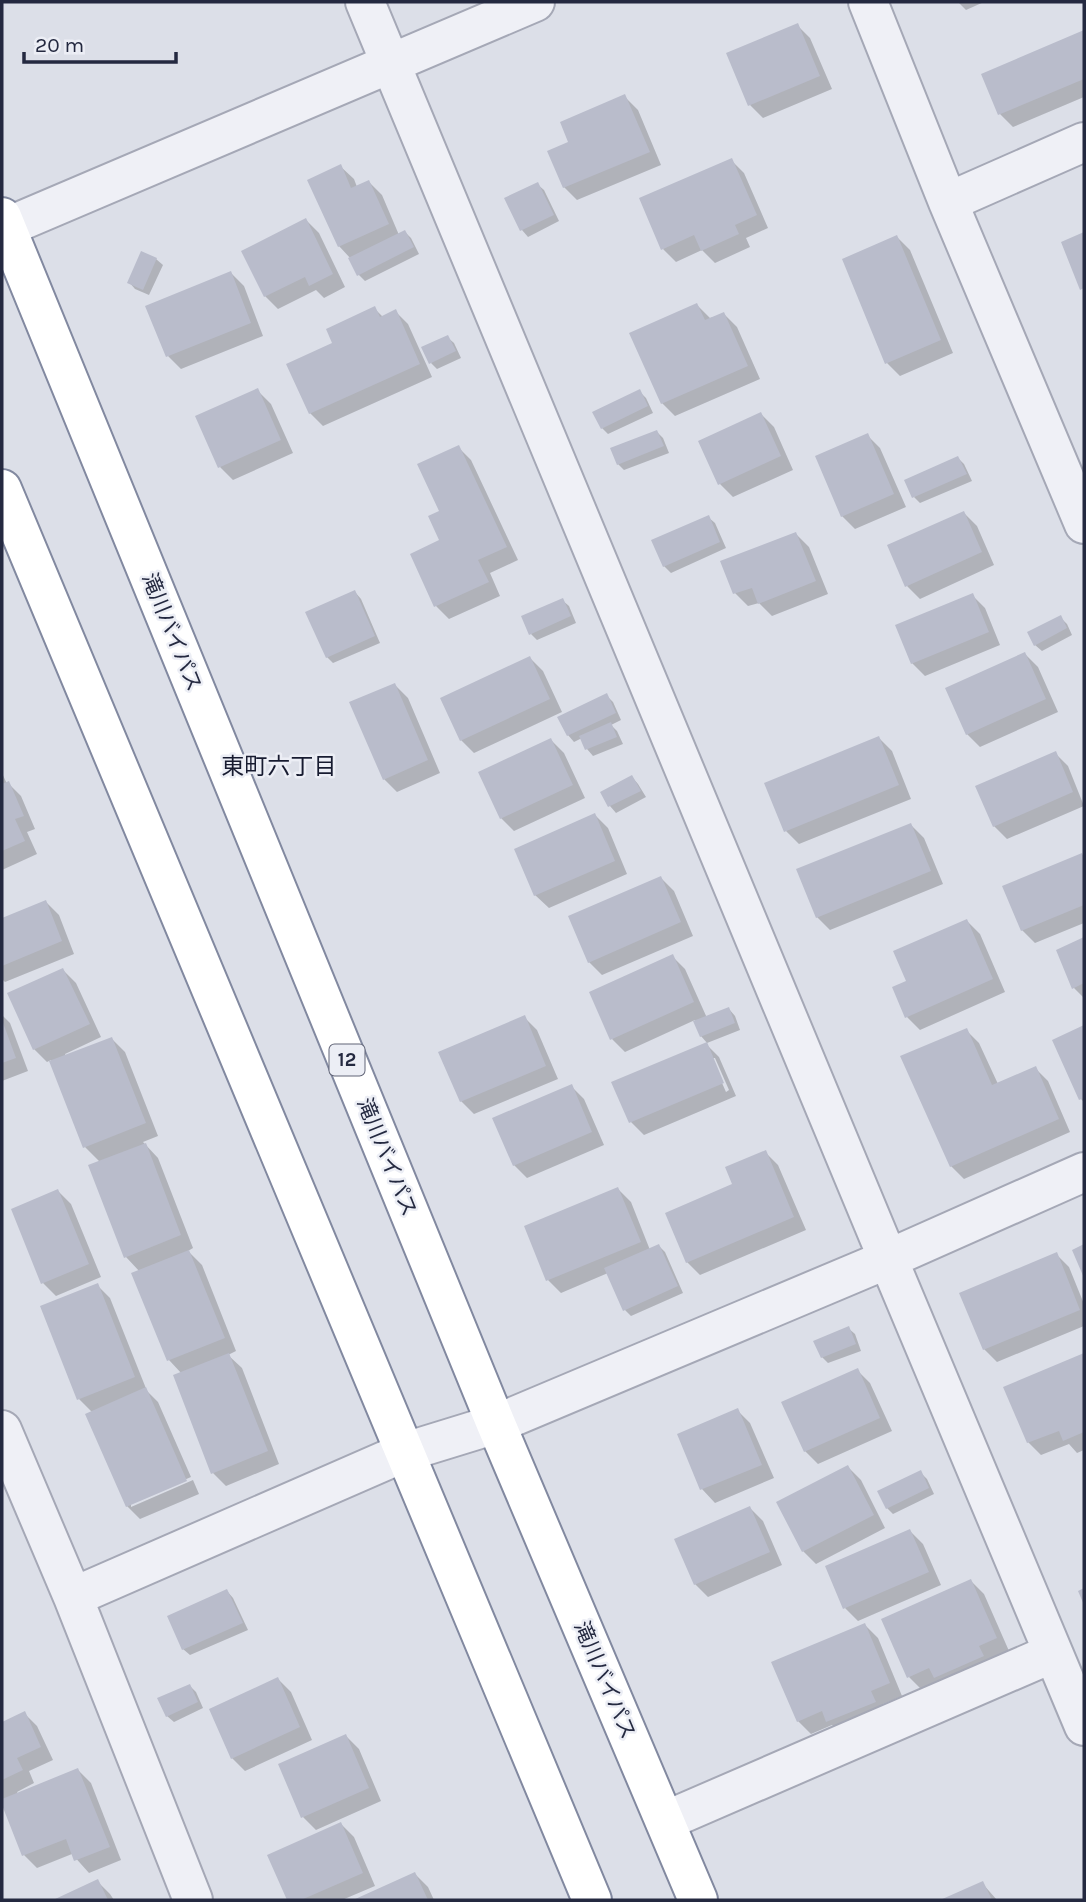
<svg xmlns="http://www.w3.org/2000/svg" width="1086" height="1902" font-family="Karla,'Noto Sans JP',sans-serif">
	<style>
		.shadow { fill: #0003; fill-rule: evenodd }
		.building { fill: #b9bccb }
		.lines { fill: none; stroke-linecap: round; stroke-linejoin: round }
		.minor-casing { stroke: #a5a8b6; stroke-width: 42 }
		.highway-casing { stroke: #8289a0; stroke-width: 42 }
		.minor { stroke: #eff0f6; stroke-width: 38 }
		.highway { stroke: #fff; stroke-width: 38 }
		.labels { text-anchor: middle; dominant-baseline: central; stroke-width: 5; stroke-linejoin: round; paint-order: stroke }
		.shield { fill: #eceef5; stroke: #606476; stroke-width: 2 }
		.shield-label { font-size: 19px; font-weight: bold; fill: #242940 }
		.street-label { font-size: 21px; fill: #242940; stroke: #eceef5 }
		.neighbourhood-label { font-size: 23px; fill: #171b30; stroke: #eceef5 }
	</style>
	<rect width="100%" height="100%" fill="#dcdfe8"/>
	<path class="shadow" d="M958,2h26l-18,8z
		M797,25l13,13 22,51 -69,29 -13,-13z
		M1084,32v65l-71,30 -13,-13 -17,-39z
		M625,97l13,13 23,55 -84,35 -13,-13 -14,-35 20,-10z
		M731,160l13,13 24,55 -22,10 4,9 -35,16 -13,-13 -26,12 -13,-13z
		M340,166l14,13 3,8 12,-5 13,13 17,40 6,-3 6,6 8,16 -54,27 -7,-7 -7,-15 -12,-13z
		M537,184l7,6 15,31 -31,16 -6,-7 -16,-31z
		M306,220l13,13 26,54 -21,11 -8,-8 -38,19 -13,-13z
		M897,237l13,13 43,103 -53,23 -13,-13z
		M156,259l7,6 -14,30 -14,-6 -6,-7z
		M231,273l13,13 19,50 -82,33 -13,-13z
		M697,305l13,13 14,-4 13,13 23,52 -85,37 -13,-13z
		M374,308l9,9 12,-6 13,13 24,53 -109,49 -13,-13 25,-69z
		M447,337l7,6 7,15 -24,11 -6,-6z
		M258,391l13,13 22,49 -60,27 -13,-13z
		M639,391l7,7 7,15 -45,21 -6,-6z
		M761,414l13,13 19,43 -60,27 -13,-13 -20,-42z
		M657,432l6,6 6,15 -45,17 -6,-6z
		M867,435l13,13 26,59 -51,22 -13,-13z
		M458,447l13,13 47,100 -28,13 10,23 -51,23 -13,-13 6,-65 -1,-30z
		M958,458l6,6 8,17 -52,22 -6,-6z
		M964,513l13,13 17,39 -74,34 -13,-13z
		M708,517l7,6 11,25 -55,25 -7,-7z
		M796,534l13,13 19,47 -56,22 -13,-13 -11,3 -13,-13z
		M355,592l6,7 19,44 -47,20 -6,-6z
		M972,595l13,13 15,37 -75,31 -13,-13z
		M562,600l7,6 7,17 -39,17 -6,-6z
		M1061,618l6,6 5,11 -30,16 -7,-6z
		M1025,654l13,13 20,45 -78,35 -13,-13z
		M530,658l13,13 19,41 -88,41 -13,-13z
		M395,685l13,13 32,75 -43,19 -13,-13z
		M606,695l7,7 8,18 -10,5 6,6 6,13 -30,12 -6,-7 -5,-11 -8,4 -6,-7z
		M879,738l13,13 19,48 -112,45 -13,-13z
		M551,740l13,13 21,45 -71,33 -13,-13z
		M1055,753l13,13 16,40 -77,33 -13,-13z
		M2,773l5,11 1,-1 13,13 14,33 -8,3 10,22 -35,16z
		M632,777l6,7 8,13 -30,16 -6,-7 -8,-13z
		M595,815l13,13 19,46 -78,34 -14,-13z
		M911,825l13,13 19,46 -113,46 -13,-13z
		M1082,855l2,2v66l-49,20 -13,-13z
		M661,878l13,13 19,45 -91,39 -13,-13z
		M46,902l13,13 15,39 -69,28 -3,-3v-59z
		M967,921l13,13 25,58 -85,38 -13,-13 1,-35z
		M1084,939v59l-10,-10 -16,-37z
		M672,956l13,13 22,49 22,-9 6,7 5,14 -33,13 -6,-7 -6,-16 -70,32 -13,-13z
		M63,970l13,13 25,54 -36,17 1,3 46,-18 13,13 33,84 -15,6 15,16 35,90 -5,3 14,14 34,86 -8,4 14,13 37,96 -53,22 -13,-13 -31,-99 -13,-14 -29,-88 -14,-15 -26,-95 -15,-15 -34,-87 -4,2 -13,-13z
		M2,1015l8,8 18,48 -26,10z
		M524,1017l13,13 21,49 -84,35 -13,-13z
		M1084,1027v75l-3,-3 -27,-58z
		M966,1030l13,13 19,41 37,-16 13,13 22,51 -106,47 -13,-13z
		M706,1044l13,13 17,39 -92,39 -13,-13 -17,-39zM711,1058h4l14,32 -3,2z
		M571,1086l13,13 20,46 -77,33 -13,-13z
		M765,1152l13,13 28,65 -106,45 -13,-13 47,-77z
		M618,1189l13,13 19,48 9,-4 6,6 18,41 -52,23 -6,-6 -17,-37 -47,20 -13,-13z
		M58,1191l13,13 30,73 -45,19 -13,-13z
		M1056,1254l13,13 15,37v22l-87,36 -13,-13z
		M97,1285l13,13 37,93 11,11 33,75 -60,26v4l62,-27 6,14 -59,25 -13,-13 -35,-94 -13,-13z
		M848,1328l7,6 6,17 -33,12 -6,-6z
		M1084,1355v95l-7,3 -8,-9 -28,11 -13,-13 -22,-54z
		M857,1370l13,13 22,48 -74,33 -13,-13z
		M737,1410l13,13 24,55 -59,25 -13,-14 -23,-54z
		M848,1467l13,13 24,48 -69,36 -13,-13z
		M920,1472l7,7 7,15 -41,20 -6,-6z
		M750,1508l13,13 19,44 -74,32 -13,-13z
		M910,1531l13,13 18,41 -83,36 -13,-13z
		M971,1581l13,13 25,57 -87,39 -13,-13z
		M227,1591l6,7 15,32 -58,25 -7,-6z
		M865,1625l13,13 24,58 -19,8 4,11 -46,19 -9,-9 -21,9 -13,-13 -24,-58z
		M278,1679l13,13 21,48 -67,31 -13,-13z
		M190,1686l6,6 7,16 -29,14 -7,-6z
		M24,1713l13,13 16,34 -24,11 5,12 -17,9 1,2 60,-24 13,13 30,77 -32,13 -17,-19 -35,14 -13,-13 -22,-54v-77z
		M346,1736l13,13 22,52 -65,29 -13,-13z
		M341,1824l13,13 21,49 -33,14h-53l-20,-44z
		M415,1874l13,13 6,13h-77z
		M97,1881l13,13 4,6h-57z
		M982,1883l15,17h-52z"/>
	<path class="building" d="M798,23l22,53 -72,30 -22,-53z
		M1084,30v49l-86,36 -17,-41z
		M625,94l25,58 -87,36 -16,-37 21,-9 -8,-20z
		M732,158l25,57 -22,10 4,9 -38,17 -7,-16 -33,15 -22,-52z
		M341,164l10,24 18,-8 20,44 -51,23 -31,-67z
		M538,182l16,33 -34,16 -16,-33z
		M306,218l27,56 -24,12 -4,-9 -41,20 -23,-46z
		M405,230l9,17 -57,29 -9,-18z
		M1084,232v56l-4,2 -19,-48z
		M897,235l44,105 -56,24 -43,-105z
		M141,251l16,7 -14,32 -16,-7z
		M231,271l20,52 -85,34 -21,-51z
		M697,303l8,17 19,-8 24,54 -87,38 -32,-71z
		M375,306l5,11 16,-8 24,55 -111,50 -23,-50 46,-21 -6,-14z
		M448,335l8,16 -27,13 -8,-17z
		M258,388l23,52 -63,28 -23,-52z
		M640,389l8,17 -47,23 -9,-17z
		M761,412l20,44 -63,29 -20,-44z
		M657,430l7,16 -47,19 -7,-17z
		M868,433l26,61 -53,23 -26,-61z
		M459,445l48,102 -29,13 11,22 -55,25 -24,-53 29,-14 -11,-24 11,-5 -22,-47z
		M958,456l9,18 -55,24 -8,-18z
		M964,511l18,41 -77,35 -18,-42z
		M709,515l11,27 -57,25 -12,-27z
		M796,532l20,49 -58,23 -6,-16 -19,6 -13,-33z
		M355,590l20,46 -49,22 -21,-46z
		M973,593l16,39 -78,32 -16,-39z
		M563,598l8,18 -42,19 -8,-19z
		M1061,615l6,13 -33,18 -7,-14z
		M1025,652l21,47 -80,36 -21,-47z
		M530,656l20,43 -90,42 -20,-43z
		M395,683l33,77 -45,20 -34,-78z
		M607,693l9,20 -49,23 -10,-19z
		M611,722l6,15 -32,13 -6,-14z
		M879,736l20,49 -115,47 -20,-49z
		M551,738l22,47 -73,34 -22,-47z
		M1056,751l17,41 -80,35 -18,-41z
		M632,775l9,16 -33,16 -8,-15z
		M9,781l15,35 -9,3 10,22 -23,10v-67z
		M595,813l20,48 -81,35 -20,-47z
		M911,823l20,48 -115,47 -20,-49z
		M1082,853l2,5v47l-63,26 -19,-45z
		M661,876l20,46 -93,41 -20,-47z
		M46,900l16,41 -60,25v-48z
		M967,919l26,60 -88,39 -13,-31 14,-6 -13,-30z
		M1084,937v46l-12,6 -16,-39z
		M673,954l21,48 -84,38 -21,-48z
		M63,968l27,56 -57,26 -26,-57z
		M729,1007l6,16 -35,14 -7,-16z
		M525,1015l21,51 -86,36 -22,-50z
		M2,1020l14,38 -14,5z
		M1084,1025v73l-5,2 -27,-60z
		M967,1028l25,57 44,-19 23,53 -109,48 -50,-111z
		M112,1037l34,86 -63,25 -34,-87z
		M707,1042l17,41 -95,40 -18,-41z
		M572,1084l20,48 -79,34 -21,-48z
		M146,1143l35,92 -57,23 -36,-93z
		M766,1150l28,67 -108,46 -21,-50 67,-29 -7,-17z
		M618,1187l23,55 -95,39 -22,-55z
		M58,1189l31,75 -48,20 -30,-75z
		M659,1244l19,42 -55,25 -19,-43z
		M1084,1244v34l-12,-28z
		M189,1250l36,88 -58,23 -36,-88z
		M1057,1252l23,58 -97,40 -24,-57z
		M98,1283l37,94 -58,23 -37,-94z
		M849,1326l7,18 -35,14 -8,-17z
		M229,1353l39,98 -57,23 -38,-99z
		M1084,1353v79l-21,9 -4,-10 -32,12 -24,-56z
		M858,1368l22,50 -76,34 -23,-50z
		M146,1387l41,94 -61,26 -41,-93z
		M738,1408l24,57 -62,25 -23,-56z
		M848,1465l26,50 -72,37 -26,-50z
		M921,1470l8,18 -43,21 -9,-18z
		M750,1506l20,46 -76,33 -20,-46z
		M910,1529l19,43 -86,37 -18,-43z
		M971,1579l26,59 -18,8 5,10 -50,22 -5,-10 -22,10 -26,-59z
		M1084,1588v17l-6,-14z
		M227,1589l16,34 -61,27 -15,-34z
		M865,1623l25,60 -19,8 5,11 -50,20 -4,-11 -25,11 -26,-60z
		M278,1677l22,50 -69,32 -22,-50z
		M190,1684l8,18 -32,15 -9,-19z
		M25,1711l16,36 -24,11 6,12 -21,10v-58z
		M346,1734l23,54 -68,30 -23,-54z
		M78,1768l32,79 -36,14 -8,-22 -44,17 -20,-51v-6z
		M341,1822l22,51 -62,27h-14l-20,-45z
		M415,1872l13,28h-75z
		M98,1879l10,21h-55z
		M983,1881l9,19h-52z"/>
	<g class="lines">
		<defs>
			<path id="minor" d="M365,2l523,1257 196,467
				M868,2l80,200 136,322
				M948,202l136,-60
				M2,229l533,-227
				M2,1430l71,167 120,303
				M73,1597l332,-145 91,-28 392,-165 196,-87
				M665,1821l388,-168"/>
			<path id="highway" d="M2,217l494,1207 202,476
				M2,489l590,1411"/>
		</defs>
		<use href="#minor" class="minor-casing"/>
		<use href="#highway" class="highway-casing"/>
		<use href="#minor" class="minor"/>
		<use href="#highway" class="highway"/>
	</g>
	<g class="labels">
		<rect class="shield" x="329.5" y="1044.5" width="35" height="31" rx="5"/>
		<g class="shield-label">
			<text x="347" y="1060">12</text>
		</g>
		<g class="street-label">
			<text transform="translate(172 632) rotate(68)">滝川バイパス</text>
			<text transform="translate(387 1157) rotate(68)">滝川バイパス</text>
			<text transform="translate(605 1680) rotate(67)">滝川バイパス</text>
		</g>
		<g class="neighbourhood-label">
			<text x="279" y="766">東町六丁目</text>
		</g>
	</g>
	<rect width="1086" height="1902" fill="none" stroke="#242940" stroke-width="7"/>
	<path d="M24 52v10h152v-10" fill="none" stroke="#242940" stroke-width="3.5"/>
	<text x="35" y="52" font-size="21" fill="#242940" stroke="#eceef5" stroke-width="5" paint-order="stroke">20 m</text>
</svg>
